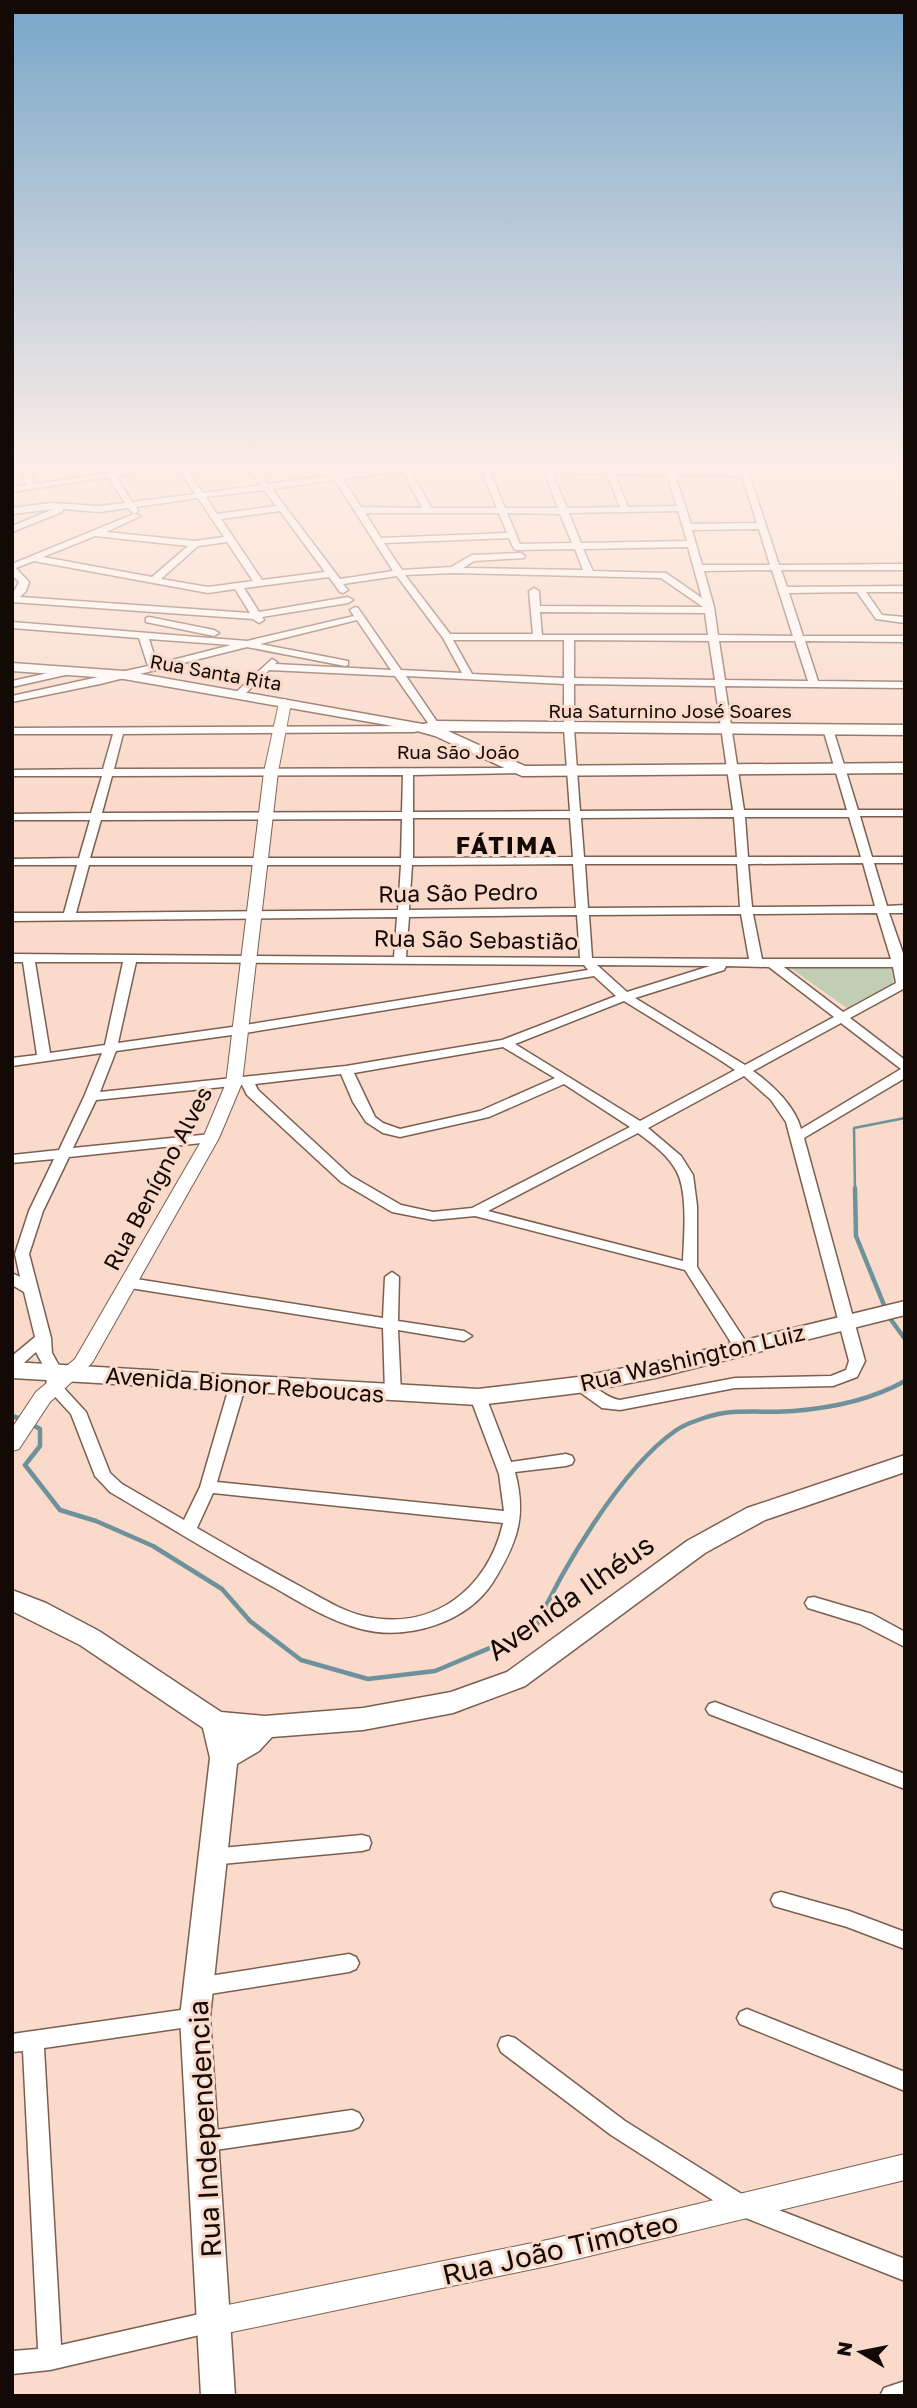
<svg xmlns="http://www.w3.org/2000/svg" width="917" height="2408" font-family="'Golos Text',sans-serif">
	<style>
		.green { fill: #c2ceb3 }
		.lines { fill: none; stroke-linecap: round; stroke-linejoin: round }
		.stream-far1 { stroke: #6d929b; stroke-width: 2.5 }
		.stream { stroke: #6d929b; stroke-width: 4.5 }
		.minor-casing { stroke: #7b5f51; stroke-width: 3 }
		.tertiary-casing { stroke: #7b5f51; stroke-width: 2 }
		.secondary-casing { stroke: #7b5f51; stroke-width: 3 }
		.minor { fill: #fff; fill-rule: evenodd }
		.tertiary { fill: #fff; fill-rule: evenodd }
		.secondary { fill: #fff; fill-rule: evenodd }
		.labels { text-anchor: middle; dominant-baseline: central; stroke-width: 6; stroke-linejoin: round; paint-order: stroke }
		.far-street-label { font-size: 19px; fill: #140a05; stroke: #fadaca }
		.street-label { font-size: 23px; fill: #140a05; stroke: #fadaca }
		.far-district-label { font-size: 24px; font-weight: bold; letter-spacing: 2px; fill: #140a05; stroke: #fadaca }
		.near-street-label { font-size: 28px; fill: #140a05; stroke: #fadaca }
	</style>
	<rect width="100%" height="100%" fill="#fadaca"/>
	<path class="green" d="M789,967h103l1,16 -46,25z"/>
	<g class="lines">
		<path class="stream-far1" d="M855,1190l-1,-62 51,-10"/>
		<path class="stream" d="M855,1188l1,48 30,74
			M889,1317l16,22
			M12,1416l9,3
			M31,1424l9,5v17l-15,19 35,45 36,11 57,25 69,43 28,32 51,39 67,19 67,-8 100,-42c27,-60 86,-160 140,-198 11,-8 36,-16 49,-18 23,-3 47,0 69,-2 39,-3 78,-11 112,-30"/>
		<defs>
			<path id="minor" d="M19,465h8l8,19 123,-19h26l19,28 58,-8 -15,-20h8l14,19 65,-9 -7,-10h8l6,9 73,-9h21l-4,2 -19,3 20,38h66l-18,-43h8l18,43h53l-16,-43h6l2,3 114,2 -4,-5h8l5,5 67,1 -2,-6h8l33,100 126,-1v6h-124l6,17 118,-1v6h-39l16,23 23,2v6l-29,-4 -19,-27 -68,1 14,43h102v6l-100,-1 13,40 87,1v6l-180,-2 19,124h103l-24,-81 5,-3 5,3 25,81h47v6h-45l12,41h33v6h-31l13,43 18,-1v8h-16l16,46v29l-55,30 55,42v18l-101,60 61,223 -8,16 -24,9 -98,2 -115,22 -18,-2 -32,-23 3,-4c16,-4 30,17 47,19l115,-22 96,-2 15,-6 3,-9 -63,-239 -15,-22 -27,-24 -96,52 33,28 12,19 4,31v61l53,81 -8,5 -5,-1 -52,-82 -210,-54 -42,4 -41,-8 -51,-30 -94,-87 -5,-10 -146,15 -23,48 138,-14 7,4 -7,4 -142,15 -26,54 -14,43 22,84 1,15 10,18 1,16 23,25 24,61 12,11 62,36 16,-33 30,-103 3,-4h10l3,4 -29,98 287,29 -5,-37 -29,-77 3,-4h10l3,4 25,65 55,-8 6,2 2,4 -2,4 -6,2 -51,6c12,45 2,71 -22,110 -26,41 -86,59 -132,47 -31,-8 -58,-25 -86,-41 -56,-30 -110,-64 -165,-96l-15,-16 -24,-62 -24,-26 -1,-17 -10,-19 -19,17 -5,1v-14l23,-19 -11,-45 -12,-7v-12l8,4 -5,-23 14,-43 25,-52 -42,4v-8l47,-5 25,-53 18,-44 -90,13v-8l25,-3 -14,-93h-11v-8l382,3 3,-40 -385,4v-8h52l13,-48h-65v-6l67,-1 11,-38h-78v-6l79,-1 11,-37h-90v-6l91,-1 10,-35h-101v-6l402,-2 14,-3 -33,-47 -126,-6 -27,27 -9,-2 39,-36 5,3 -2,2 116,6 -34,-50 -97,24 88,17v4l-3,1 -98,-19 -147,37 -88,18v-6l136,-30 -9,-28 -127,-10v-6l235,19 107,-25 -4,-6 5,-3 3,1 43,62 61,3 -19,-35 -46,-62 -54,8 5,6 -5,3 -3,-1 -11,-15 -85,11 15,24 89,-15 5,3 -5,3 -86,14 2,3 -5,3 -6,-4 -241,-17v-7l7,-13 -7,-7v-11l122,-50 7,2 -35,16 89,9 29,-4 -26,-39 -62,9 2,4 -4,3 -6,-6 -29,4 -36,-3 -1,3 -50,20v-6l42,-17 -42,5v-6l38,-5 49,3 26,-3 -17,-26 -96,15v-5l15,-2zM176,465l19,29 -63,8 -16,-26zM403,471l19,37 -61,-1 -18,-28zM552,473l55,1 13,33 -53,1zM615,474l52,1 10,31 -49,1zM675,475l67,1 15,47 -66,1zM335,480l58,91 -53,8 -68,-90zM264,490l12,16 -59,8 -11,-17zM280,511l45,61 -63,8 -41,-61zM678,511l9,30 -106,2 -12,-30zM365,513h134l8,20 -126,5zM507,513l53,1 12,29 -52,1zM759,529l11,36h-68l-10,-35zM95,536l93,10 -36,31 -109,-20zM509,538l5,11 3,1 58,-1 8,21 -120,-2 11,-7 50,-3 1,-2 -4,-3 -49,2 -21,12 -49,3 -18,-27zM227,542l26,39 -45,6 -47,-8 37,-33zM688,547l14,51 -36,-25 -73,-2 -10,-22zM34,561l174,32 27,-4 15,24 -230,-16 6,-6 3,-9 -13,-14zM772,570l21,66 -75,-1 -4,-28 -10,-36zM453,573l208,5 42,29 -163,-1 -1,-15 -5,-3 -5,3 4,43h-83l-45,-59zM540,612l165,1 3,22h-166zM149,639l82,6 -74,19zM453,640h111v38l-92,-4zM574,640l135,1 6,39 -141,-2zM719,641h76l13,40 -83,-1zM406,676l158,8v45l6,82 -157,1v-37l113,-2v-4l-4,-1 -408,1 9,-35 291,-2 17,-4 4,6h8l1,-2zM574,684l141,2 18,124 -153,1 -6,-82zM403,775l-1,37 -300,1 10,-37zM734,817l3,40h-153l-3,-39zM745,817h104l12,40h-113zM413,818h157l3,39 -160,1zM402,819l-1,39h-311l11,-38zM863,863l12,43 -123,1 -4,-43zM573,864l3,44 -167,2 3,-45zM585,864h152l3,43 -152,1zM89,865h312l-3,45 -322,3zM877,913l14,46h-129l-9,-45zM741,914l8,45 -157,-1 -3,-43zM577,915l3,43 -174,-1 3,-40zM35,962h88l-18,83 -55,8zM136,962l448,3 4,5 -349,56 -121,17zM597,965l113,1 -83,26zM726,966l43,1 65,50 -89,48 -110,-67 89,-28zM784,967h109l3,16 -53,29zM594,976l22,20 -114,44 -156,26 -246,26 16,-41 123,-17zM624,1001l96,59 15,10 -95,51 -125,-77zM841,1023l60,46 -100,60c-6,-23 -29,-45 -48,-58zM503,1047l52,31 -75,33 -80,18 -17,-6 -8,-6 -21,-44zM341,1074l12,28 13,20 17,11 17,4 89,-20 75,-33 66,43 -158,81 -39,4 -32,-7 -50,-29 -93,-86 -3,-6zM638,1133c15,11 31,23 39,39 11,21 7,65 6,89l-195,-50zM213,1493l290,30c-15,67 -71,109 -140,93 -20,-5 -40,-17 -58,-27 -37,-20 -72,-40 -108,-61z
				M149,617l65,13 5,3 -5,3 -68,-14v-4z
				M71,668l3,1v4l-62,14v-6z
				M392,1272l7,5 -1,44 66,10 8,5 -8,5 -66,-11 3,63 -3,4h-10l-3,-4 -2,-65 -253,-40 -7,-5 7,-5 253,40 2,-41z
				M814,1597l58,17 33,18v15l-45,-23 -52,-16 -3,-5 3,-5z
				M715,1702l190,72v15l-196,-75 -3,-5 3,-5z
				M362,1835l7,2 2,6 -2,6 -7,2 -151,14 -7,-2 -3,-6 3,-6 7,-2z
				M781,1892l68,19 56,21v17l-58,-22 -73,-21 -3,-6 3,-6z
				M349,1954l7,3 3,6 -3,6 -7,3 -152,24 -7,-3 -3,-6 3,-6 7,-3z
				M195,2008l7,3 3,6 -3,6 -7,3 -151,22 17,297 152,-34 8,3 3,8 -3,8 -171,40 -38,4v-23l26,-2 -15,-298 -11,1v-18z
				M747,2009l158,63v19l-165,-67 -3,-6 3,-6z
				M508,2036l7,2 110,83 123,77 157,61v22l-172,-68 -122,-78 -110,-83 -3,-7 3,-7z
				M352,2110l7,3 4,7 -4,7 -7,3 -150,22 -8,-3 -3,-7 3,-7 8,-3z
				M905,2381v15h-25l4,-8z"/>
			<path id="tertiary" d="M285,699l6,4 -13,69 -36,311 -23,55 -127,225 -42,39 -31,47 -7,2v-23l24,-36 39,-33 128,-221 23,-55 38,-311 15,-69z
				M905,2154v26l-353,85 -339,71 -10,-4 -4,-10 4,-10 10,-4 339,-69z"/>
			<path id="secondary" d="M12,663l112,8 304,54 7,-4 470,4v10l-457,-4 77,35 380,-3v10l-383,3 -87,-40 -25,-7 -286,-50 -112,-8z
				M905,1301v14l-250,63 -77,15 -100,12 -466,-27v-16l466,27 100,-12 77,-15z
				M905,1455v17l-140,48 -60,33 -180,133 -72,27 -90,17 -91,7 -13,14 -22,13 -27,253 25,379h-34l-21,-379 30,-259 -7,-30 -123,-83 -68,-34v-21l34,13 53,28 122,81 44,4 98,-8 88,-16 56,-20 180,-131 60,-33z"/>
		</defs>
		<use href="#minor" class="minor-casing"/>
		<use href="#tertiary" class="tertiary-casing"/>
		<use href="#secondary" class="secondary-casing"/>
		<use href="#minor" class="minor"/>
		<use href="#tertiary" class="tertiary"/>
		<use href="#secondary" class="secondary"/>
	</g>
	<linearGradient id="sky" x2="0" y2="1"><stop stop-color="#77a6c9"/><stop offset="0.58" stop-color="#fdeee7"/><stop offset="1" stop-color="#fdeee7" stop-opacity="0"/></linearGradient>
	<rect width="917" height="802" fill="url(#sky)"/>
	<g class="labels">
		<g class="far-street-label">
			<text transform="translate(216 672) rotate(10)">Rua Santa Rita</text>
			<text x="670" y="710">Rua Saturnino José Soares</text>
			<text x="458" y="751">Rua São João</text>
		</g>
		<g class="street-label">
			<text transform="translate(458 892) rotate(-1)">Rua São Pedro</text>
			<text transform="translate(476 939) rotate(1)">Rua São Sebastião</text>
			<text transform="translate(157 1178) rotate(-62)">Rua Benígno Alves</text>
			<text transform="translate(692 1357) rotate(-13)">Rua Washington Luiz</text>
			<text transform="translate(245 1384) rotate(4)">Avenida Bionor Reboucas</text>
		</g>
		<g class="far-district-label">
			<text x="507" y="844">FÁTIMA</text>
		</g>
		<g class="near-street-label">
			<text transform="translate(570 1597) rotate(-35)">Avenida Ilhéus</text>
			<text transform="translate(204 2129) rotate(-93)">Rua Independencia</text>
			<text transform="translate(560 2248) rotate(-13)">Rua João Timoteo</text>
		</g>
	</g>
	<rect width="917" height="2408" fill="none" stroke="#140a05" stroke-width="28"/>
	<g transform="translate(861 2352) rotate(280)" stroke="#fadaca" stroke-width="5" paint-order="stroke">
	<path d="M0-5L12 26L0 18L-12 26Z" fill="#140a05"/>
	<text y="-10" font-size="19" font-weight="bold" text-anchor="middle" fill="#140a05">N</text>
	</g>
</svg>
